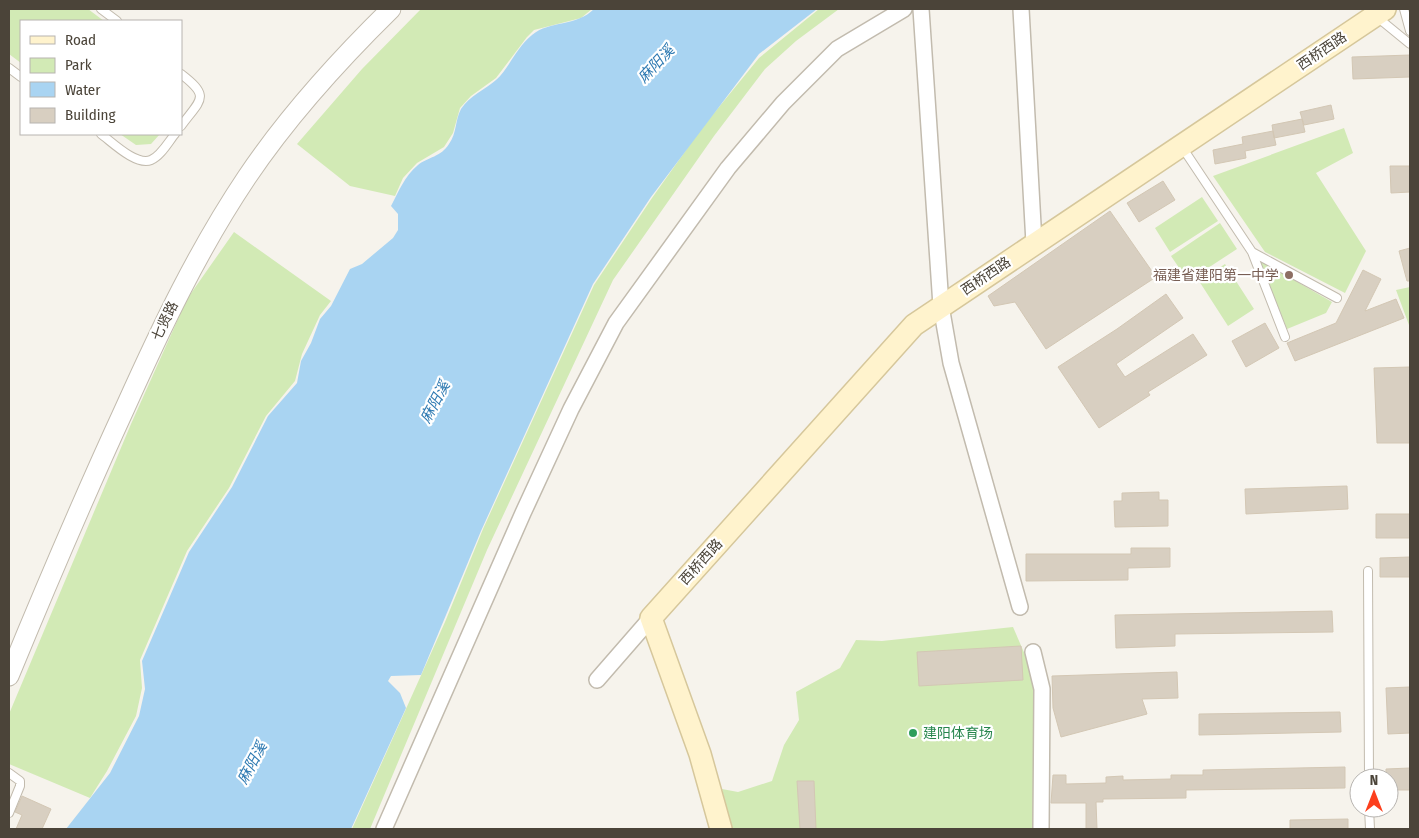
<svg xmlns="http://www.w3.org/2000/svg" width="1419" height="838" font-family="'Fira Sans Condensed','Noto Sans SC',sans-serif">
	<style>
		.green { fill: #d2eab5 }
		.water { fill: #a9d4f2 }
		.building { fill: #d8cfc1; stroke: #d3c7b4 }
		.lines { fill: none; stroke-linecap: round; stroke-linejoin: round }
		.service-casing { stroke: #c2bbae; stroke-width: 10 }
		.minor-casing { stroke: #c2bbae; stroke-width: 18 }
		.tertiary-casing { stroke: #c2bbae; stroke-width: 21 }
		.secondary-casing { stroke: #d6c79b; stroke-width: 24 }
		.service { stroke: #fff; stroke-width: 8 }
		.minor { stroke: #fff; stroke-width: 15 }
		.tertiary { stroke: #fff; stroke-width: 19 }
		.secondary { stroke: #fff3cd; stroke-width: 21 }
		.education-dot { fill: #8d6e63; stroke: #fff; stroke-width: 2 }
		.leisure-dot { fill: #2e9e5b; stroke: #fff; stroke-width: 2 }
		.labels { text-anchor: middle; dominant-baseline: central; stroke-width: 4.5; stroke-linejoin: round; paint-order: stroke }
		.street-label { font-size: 14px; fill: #4b4439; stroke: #fff }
		.education-label { font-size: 14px; fill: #785e54; stroke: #fff; text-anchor: end }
		.leisure-label { font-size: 14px; fill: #27864d; stroke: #fff; text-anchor: start }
		.water-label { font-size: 15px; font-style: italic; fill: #2e7ab2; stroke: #fff }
	</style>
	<rect width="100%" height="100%" fill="#f6f3ec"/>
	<path class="green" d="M9,9h79l16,12h-83v42l-12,-9z
		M421,9h171l-11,9 -47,12 -7,7 -31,41 -25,18 -11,12 -7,25 -9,14 -27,16 -14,15 -8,18 -45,-10 -53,-42 65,-75z
		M819,9h20l-43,32 -31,28 -51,67 -101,144 -126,270 -117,279h-18l93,-207 38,-93 111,-244 58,-87 49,-69 58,-71z
		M1344,128l9,25 -37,20 50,78 -21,42 -80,-41 -52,-76z
		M120,134h40l-9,10 -15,1z
		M1202,197l16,24 -48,31 -15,-24z
		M1220,223l17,26 -49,32 -17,-25z
		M234,232l97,69 -11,14 -18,39 -7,27 -29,35 -37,72 -42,63 -47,109 2,28 -6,28 -29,55 -17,27 -81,-34v-50l122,-290 56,-125z
		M1259,260l73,42 -6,11 -39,16z
		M1225,264l29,45 -26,17 -29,-45z
		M1410,287v38h-1l-13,-35z
		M1013,627l23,53 -3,118 2,31h-303l-10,-40 16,3 34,-11 12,-36 15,-25 -3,-28 44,-24 16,-28 26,1z"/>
	<path class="water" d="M594,9h223l-58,45 -108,143 -58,87 -112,247 -60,144 -30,1 -3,5 12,12 6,15 -55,121h-285l44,-56 29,-57 6,-27 -3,-28 47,-109 43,-65 36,-71 29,-33 4,-22 10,-18 9,-24 11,-13 19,-37 12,-5 31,-26 5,-8v-16l-7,-8c8,-15 13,-29 27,-41 10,-8 23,-8 31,-21 8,-11 6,-24 12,-35 8,-13 25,-20 35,-29 12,-10 20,-32 36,-45 18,-15 44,-8 62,-26z"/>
	<path class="building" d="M1410,55v22l-57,2 -1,-22z
		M1331,105l3,14 -30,6 -4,-13z
		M1302,119l3,13 -31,6 -2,-13z
		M1273,131l3,14 -31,6 1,7 -31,6 -2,-14 30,-6 -1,-7z
		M1390,166h20v26l-19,1z
		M1163,181l12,19 -36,22 -12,-19z
		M1110,211l46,66 -110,72 -31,-47 -21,4 -6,-10z
		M1410,248v33h-3l-8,-30z
		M1363,270l18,9 -16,32 31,-12 8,19 -109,43 -8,-18 49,-20z
		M1166,294l17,24 -67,46 9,13 68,-43 14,21 -59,37 2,3 -51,33 -41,-61 59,-38z
		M1265,323l14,25 -33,19 -14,-26z
		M1410,367v76h-33l-3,-75z
		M1347,486l1,23 -102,5 -1,-25z
		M1159,492v8h9v26l-53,1 -1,-26h8v-8z
		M1376,514h34v24h-34z
		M1131,548h39v19l-42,1v12l-102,1v-27h105z
		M1410,557v20h-30v-19z
		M1332,611l1,21 -158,2v12l-59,2 -1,-33z
		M1021,646l2,34 -104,6 -2,-34z
		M1177,672l1,26 -36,1 5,15 -86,23 -8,-29 -1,-32z
		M1410,687v46l-22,1 -2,-46z
		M1340,712l1,20 -142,3v-21z
		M1345,767v21l-159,2v8l-83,1v3h-7l1,27h-11v-26h-35l2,-28h13v9l40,-1v-6l17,-1v4l48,-1v-4h32v-5z
		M1410,768v22h-21v-12h-3v-9z
		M797,781h17l2,48h-16z
		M22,796l29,13 -9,20h-26l6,-14 -7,-3z
		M1348,819v10h-58v-9z"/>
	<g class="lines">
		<defs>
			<path id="service" d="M101,9l16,12
				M1404,9l6,22
				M1377,17l33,27
				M9,68l12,9
				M181,74c30,23 20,25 0,52
				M101,134c11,8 35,32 50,26 10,-4 18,-19 24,-26
				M1182,147l70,105 33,85
				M1252,252l85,46
				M1368,571l1,207
				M9,773l11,8v5l-11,27
				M1369,808l1,21"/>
			<path id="minor" d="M921,9l20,297 10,57 69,244
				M1021,9l13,234
				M1033,652l9,37 -1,140
				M597,680l54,-62
				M384,829l139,-316 48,-104 45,-86 112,-155 55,-65 54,-54 67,-40"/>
			<path id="tertiary" d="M9,676c37,-90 75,-179 116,-268 36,-80 73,-158 122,-231 41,-61 92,-117 144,-168"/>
			<path id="secondary" d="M721,829l-21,-75 -49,-136 263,-293 471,-316"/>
		</defs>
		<use href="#service" class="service-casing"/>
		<use href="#minor" class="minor-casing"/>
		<use href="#tertiary" class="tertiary-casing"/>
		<use href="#secondary" class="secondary-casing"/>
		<use href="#service" class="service"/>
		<use href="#minor" class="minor"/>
		<use href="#tertiary" class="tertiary"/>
		<use href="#secondary" class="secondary"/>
	</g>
	<circle class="education-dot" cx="1289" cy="275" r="5"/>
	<circle class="leisure-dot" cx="913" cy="733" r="5"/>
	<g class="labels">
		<g class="street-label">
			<text transform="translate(1322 51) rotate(-34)">西桥西路</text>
			<text transform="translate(986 276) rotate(-34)">西桥西路</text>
			<text transform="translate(165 321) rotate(-64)">七贤路</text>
			<text transform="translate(701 562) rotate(-48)">西桥西路</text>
		</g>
		<g class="education-label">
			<text x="1279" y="275">福建省建阳第一中学</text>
		</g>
		<g class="leisure-label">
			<text x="923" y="733">建阳体育场</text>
		</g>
		<g class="water-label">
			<text transform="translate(656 64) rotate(-47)">麻阳溪</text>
			<text transform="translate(435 402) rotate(-62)">麻阳溪</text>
			<text transform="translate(252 763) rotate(-62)">麻阳溪</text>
		</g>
	</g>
	<rect width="1419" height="838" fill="none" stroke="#4b4439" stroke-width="20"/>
	<rect x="20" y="20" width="162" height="115" fill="#ffffff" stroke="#b7b4b0"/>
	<rect x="30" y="36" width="25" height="8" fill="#fff3cd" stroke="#b7b4b0"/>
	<text x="65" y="45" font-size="15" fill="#4b4439">Road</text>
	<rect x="30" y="58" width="25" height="15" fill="#d2eab5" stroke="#b7b4b0"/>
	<text x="65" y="70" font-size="15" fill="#4b4439">Park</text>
	<rect x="30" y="82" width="25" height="15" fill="#a9d4f2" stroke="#b7b4b0"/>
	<text x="65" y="95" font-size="15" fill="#4b4439">Water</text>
	<rect x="30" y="108" width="25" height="15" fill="#d8cfc1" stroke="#b7b4b0"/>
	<text x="65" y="120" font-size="15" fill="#4b4439">Building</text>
	<g transform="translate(1374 793)"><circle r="24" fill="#ffffff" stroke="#b7b4b0"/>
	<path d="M0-4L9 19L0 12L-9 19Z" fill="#fc3f1d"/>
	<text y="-8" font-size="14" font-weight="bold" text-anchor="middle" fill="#4b4439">N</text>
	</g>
</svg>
